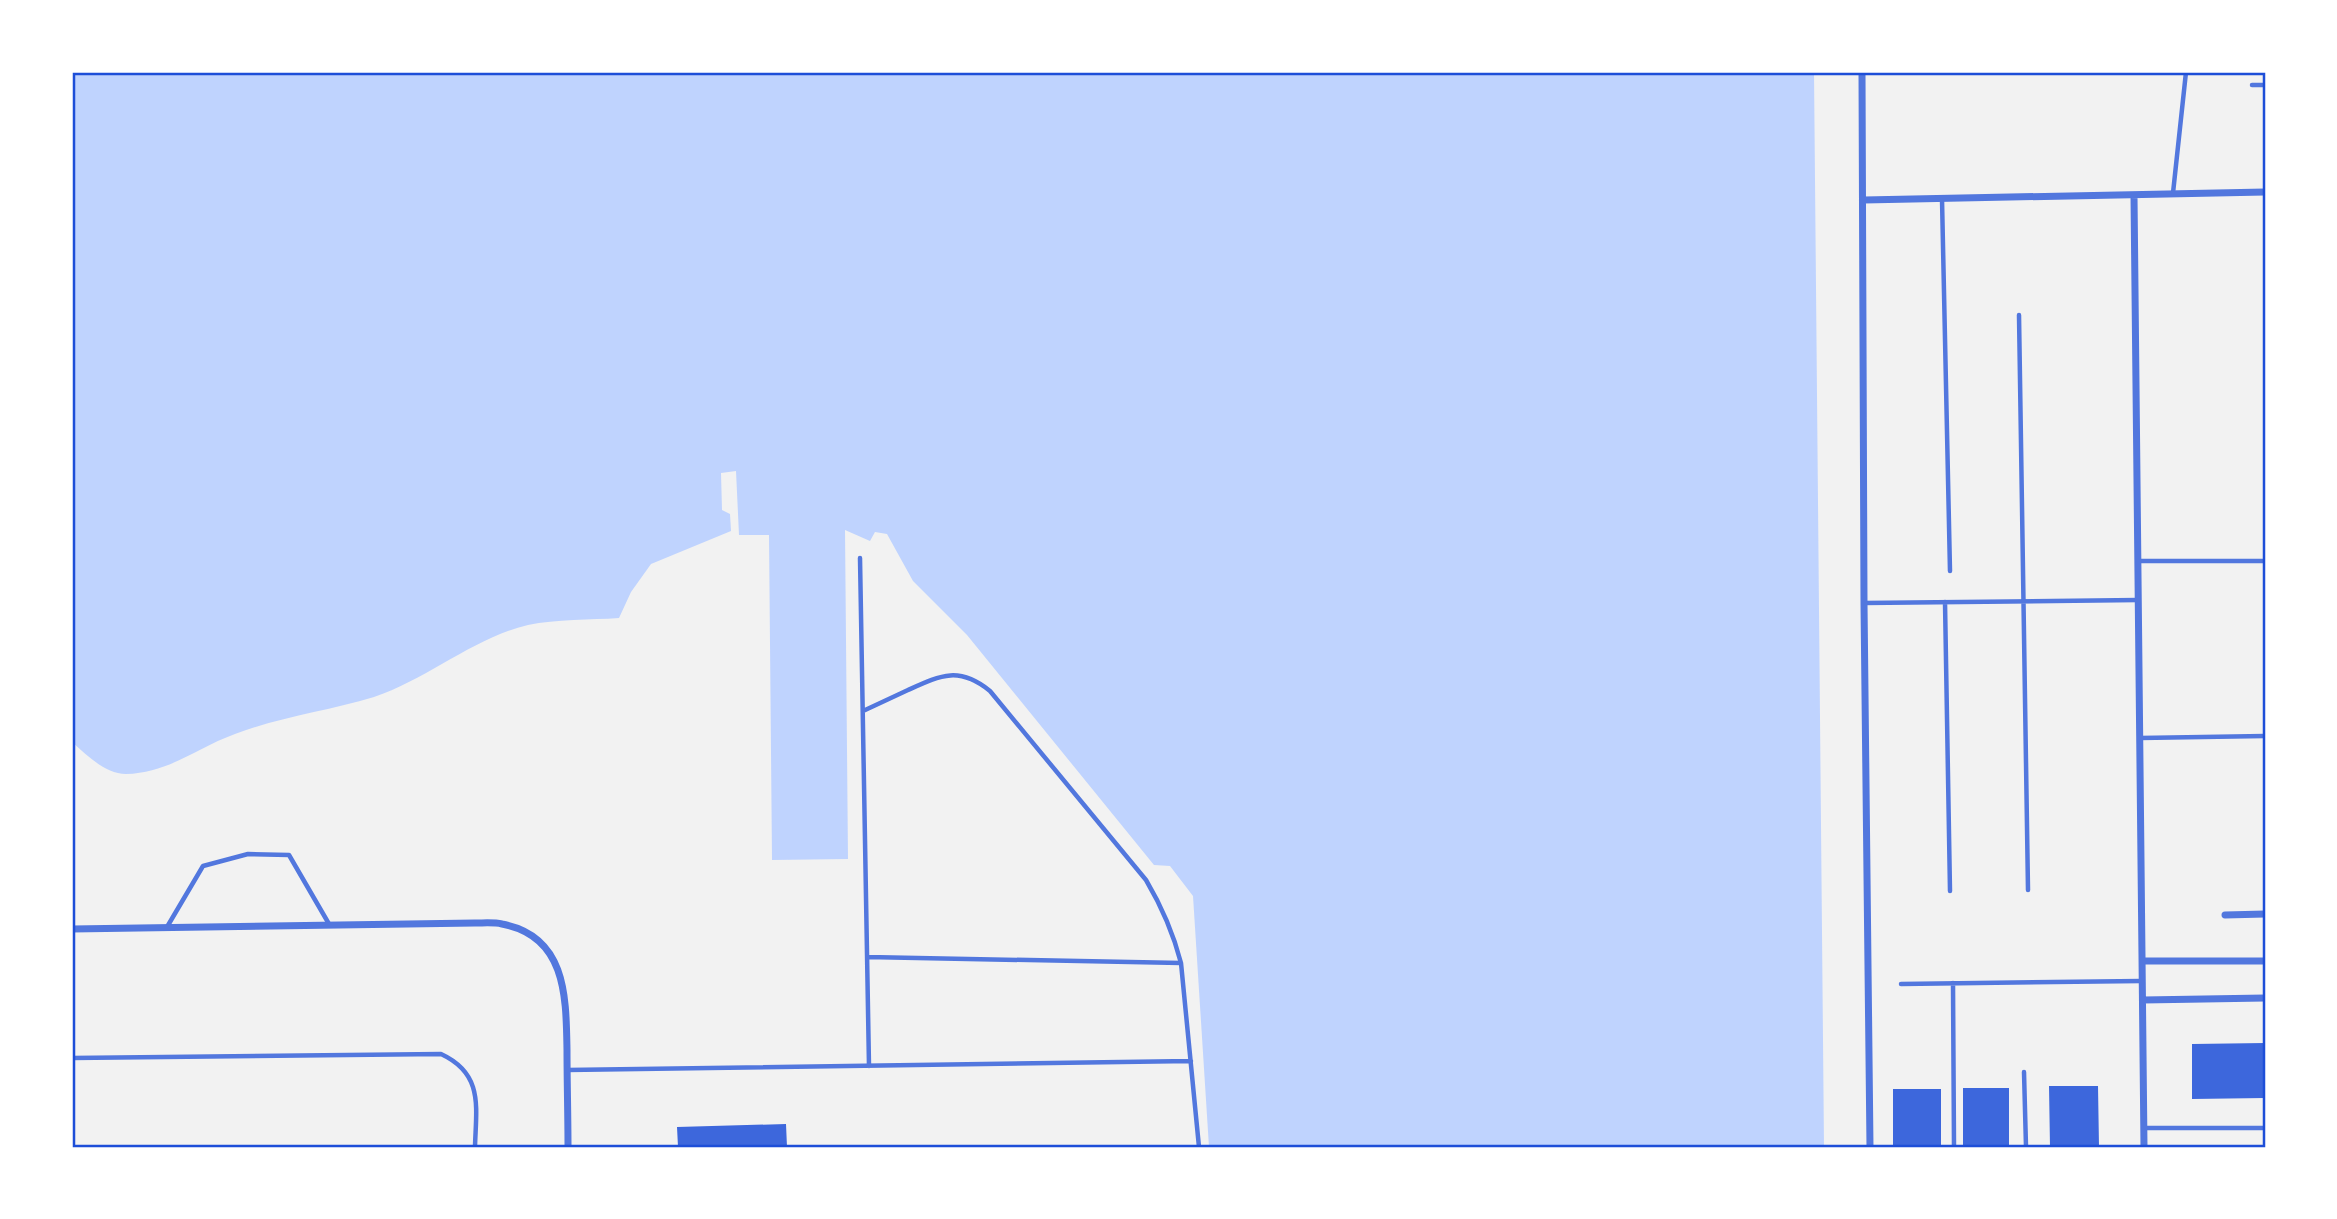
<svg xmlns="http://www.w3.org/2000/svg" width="2337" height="1219" font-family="'DejaVu Sans',sans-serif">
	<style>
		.water { fill: #bfd3fe }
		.building { fill: #3d67dc }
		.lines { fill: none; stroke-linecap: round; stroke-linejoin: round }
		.service { stroke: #5277de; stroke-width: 4.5 }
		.minor { stroke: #5277de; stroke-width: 7 }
		.neatline { fill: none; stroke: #1d4ed8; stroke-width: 2.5 }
	</style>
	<rect width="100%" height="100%" fill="#f2f2f2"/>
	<path class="water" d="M72,72h1742l10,1075h-615l-16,-251 -23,-30 -16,-1 -187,-230 -54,-54 -26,-47 -12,-2 -5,9 -25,-11 3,329 -76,1 -3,-325h-30l-3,-64 -15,2 1,37 8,4 1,17 -80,33 -20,28 -12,26c-28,2 -63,1 -91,7 -55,13 -100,54 -154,72 -46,14 -95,20 -139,37 -39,14 -66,39 -109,40 -21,0 -39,-19 -54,-32z"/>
	<path class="building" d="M2265,1043v55l-73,1v-55z
		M2049,1086h49l1,61h-49z
		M1963,1088h46v59h-46z
		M1893,1089h48v58h-48z
		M786,1124l1,23h-109l-1,-20z"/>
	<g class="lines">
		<path class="service" d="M2252,85h13
			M2173,193l13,-121
			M1942,199l8,372
			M2019,315l9,575
			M860,558l9,508
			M2139,561h126
			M1945,602l5,289
			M1864,603l274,-3
			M863,711c15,-7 30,-14 45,-21 33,-15 51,-24 82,1l156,189c16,27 27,52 35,83l18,184
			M2140,738l125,-2
			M167,927l36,-61 45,-12 41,1 40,69
			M867,957l314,6
			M1953,983l1,164
			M1901,984l240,-3
			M72,1058l369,-4c43,20 35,53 34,93
			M567,1070l624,-9
			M2024,1072l2,75
			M2144,1128h121"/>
		<path class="minor" d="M1862,72l2,531 6,544
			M2134,195l10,952
			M1864,200l401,-8
			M2225,915l40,-1
			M72,929l403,-6c9,0 19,-1 27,1 65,12 64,74 65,126 0,32 1,65 1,97
			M2142,961h123
			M2143,1000l122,-2"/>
	</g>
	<rect width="2337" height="1219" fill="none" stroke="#ffffff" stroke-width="147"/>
	<rect x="74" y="74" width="2190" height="1072" class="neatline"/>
</svg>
